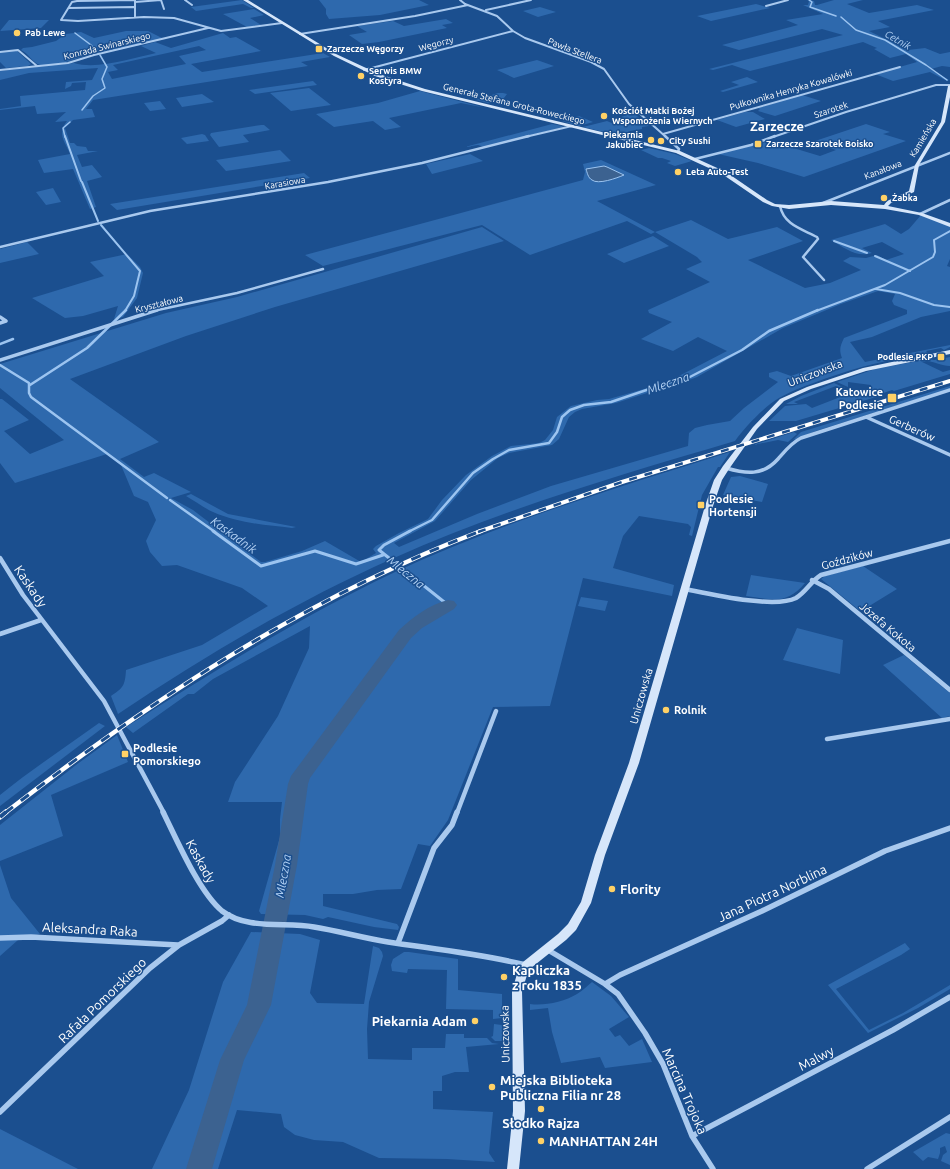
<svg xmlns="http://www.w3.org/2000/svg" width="950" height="1169" font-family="Ubuntu,sans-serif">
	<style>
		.green { fill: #2e69ad; fill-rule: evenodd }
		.water { fill: #3c6290; stroke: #9cc4f0 }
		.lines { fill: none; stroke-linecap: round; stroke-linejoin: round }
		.stream-far3 { stroke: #9cc4f0; stroke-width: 1.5 }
		.stream-far2 { stroke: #9cc4f0; stroke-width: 2 }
		.stream-far1 { stroke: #9cc4f0; stroke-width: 2.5 }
		.stream { stroke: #9cc4f0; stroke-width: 3 }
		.river { fill: #3c6290; fill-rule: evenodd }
		.street-far4 { stroke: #a9c9ee; stroke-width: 2 }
		.street-far3 { stroke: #a9c9ee; stroke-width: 2.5 }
		.street-far2 { stroke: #a9c9ee; stroke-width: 3.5 }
		.street-far1 { stroke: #a9c9ee; stroke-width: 4.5 }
		.street { stroke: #a9c9ee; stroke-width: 5.5 }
		.secondary { fill: #d6e6fa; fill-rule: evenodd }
		.rail-far2-casing { stroke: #fff; stroke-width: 4 }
		.rail-far1-casing { stroke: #fff; stroke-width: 4.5 }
		.rail-casing { stroke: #fff; stroke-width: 5.5 }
		.rail-far2 { stroke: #1b4f8f; stroke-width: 2.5; stroke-dasharray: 8; stroke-linecap: butt }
		.rail-far1 { stroke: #1b4f8f; stroke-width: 3; stroke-dasharray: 10; stroke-linecap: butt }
		.rail { stroke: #1b4f8f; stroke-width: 4; stroke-dasharray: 12; stroke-linecap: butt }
		.poi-dot { fill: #ffd166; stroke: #1b4f8f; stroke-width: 1.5 }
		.labels { text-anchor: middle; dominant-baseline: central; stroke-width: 3; stroke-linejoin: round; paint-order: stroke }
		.far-poi-label { font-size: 9px; font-weight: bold; fill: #fff; stroke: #1b4f8f; text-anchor: start }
		.far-street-label { font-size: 9px; fill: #fff; stroke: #1b4f8f }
		.far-water-label { font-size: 10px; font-style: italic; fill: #b5d3f5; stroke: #1b4f8f }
		.street-label { font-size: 11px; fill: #fff; stroke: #1b4f8f }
		.poi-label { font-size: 11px; font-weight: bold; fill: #fff; stroke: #1b4f8f; text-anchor: start }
		.water-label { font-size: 12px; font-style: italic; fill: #b5d3f5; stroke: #1b4f8f }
		.far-district-label { font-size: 13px; font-weight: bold; fill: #fff; stroke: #1b4f8f }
		.near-street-label { font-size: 13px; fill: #fff; stroke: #1b4f8f }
		.near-poi-label { font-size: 13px; font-weight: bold; fill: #fff; stroke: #1b4f8f; text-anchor: start }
	</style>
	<rect width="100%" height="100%" fill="#1b4f8f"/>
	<path class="green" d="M242,0l12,8h-3l-8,-4 -47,7 -5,-4z
		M319,0h100l10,5 -49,10 -51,4 -3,-5v-5z
		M807,0l7,1 1,4h2l17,-5h29l-16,4 22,9 48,-8 17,5 -56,11 12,6 -21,4 39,19 17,-2 15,6 10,-2v15l-8,-1 -11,3 18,11 -2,1 -17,-9 -37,9 -18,-7 42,-12 -11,-8 -16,4 -16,-9 3,-1 -14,-6 -113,29 -18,-6 -19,5 -4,-1 134,-34 -21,-6 -83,21 -17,-5 76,-20 -12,-5 37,-6 -20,-9h5l1,-4z
		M756,4l14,4 -59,13 -14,-5z
		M540,7l16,5 -18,5 -15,-6z
		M254,9l10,6 -14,3 11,7 -14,2 -24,-13z
		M446,19l7,4 -11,2 5,3 -68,14 -17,2 -13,-9 18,-3 -10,-6 36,-5 11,5z
		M9,20h40l-8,8 -41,3z
		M126,31h22l14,7c-14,6 -56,15 -72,15l1,1c-11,3 -39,15 -51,11 -7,-2 -12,-12 -19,-15l2,-2 9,-1 24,-6 10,-7 15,-2 13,6z
		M223,33l7,5 6,-1 25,14 -70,13 11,8 121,-19 7,4 -29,5 7,4 -215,34 -7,9h6l3,8 -22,3 -8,8 5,15h4l3,3 9,1 2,4h10l-21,4 5,12 10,-2 10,12 -15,4 9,26 -6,2 -17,-40 -29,4 -6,-13 32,-6c-6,-14 -13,-21 -3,-33l-12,1 11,-10 -29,2 -2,-8 -35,4v-1l21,-3 -1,-10 65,-6 1,-8 -14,1 -1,3 -6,3 1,-7 26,-2 6,-12 -69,5 -29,7v-9l74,-8c23,7 59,-5 82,-10l-15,-7 14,-4 16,6zM199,46l7,4 -27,6 7,8 -74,15 -4,-7 10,-2 -5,-5z
		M16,50l15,14 -3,2 -22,2 -6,-6v-10z
		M537,60l17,6 -40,12 -17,-8z
		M747,77l11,5 -35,10 -3,-1 19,-6 -8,-3z
		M313,81l4,4 -62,9 -6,-4z
		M309,88l22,17 -40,6 -21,-18z
		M420,91l66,17 -25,-5 -72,15 12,9 -16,3 -12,-9 -39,6 -18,-13 62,-11z
		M498,93h5l4,1 -3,4 -16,5 -12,-3z
		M202,94l12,8 -32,5 -6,-9z
		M802,95l19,6 -46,15 -17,-5 2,-2 -2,-1z
		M160,101l6,8 -16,2 -6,-8z
		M631,111l18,15 -7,1v2l-12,2 -9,5 -38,-9 24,-6 7,3 14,-4 -7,-3 6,-2v-3z
		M745,112h8l12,7 -29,8 -19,-7z
		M579,116l14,6 -14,4 -17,-5z
		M552,124l10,2 1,1 -79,20 -6,-2 -13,2z
		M866,124l24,8 -7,2 23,7 -102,36 -46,-14 -40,-9 52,-13 50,15 16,-6 -24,-8z
		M261,125h3l6,5 -27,5 6,7 -30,5 -9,-12 1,-2z
		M202,134l3,1 4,6 -22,3 -6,-6z
		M649,148l26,6 17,7 -17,5 -8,-3 4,-2 -9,-3h-4l-17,-8z
		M280,150l11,11 -65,10 -10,-11z
		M470,154l13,7 -51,13 -6,-10z
		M601,160l55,25 -59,16 58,31 36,-12 37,19 49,-12 26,14 -55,19 57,28 25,-5 31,-13 -18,-9 7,-4 16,1 11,-3 9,5 18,-6 -22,-12 -20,6 10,5c-16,5 -27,-5 -41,-13l54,-16 16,10 8,-5 12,-14 29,11v33l-3,7 3,1v44l-29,6 -49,20 -22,5 15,20 85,-17v2l-6,3 -3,-2 -15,3 3,3c-36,4 -71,13 -105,25 -16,6 -31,11 -45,19 -14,8 -35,30 -44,43 -115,34 -232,68 -341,117 -97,43 -188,97 -276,156l-7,-18c12,-8 14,-10 15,-26l76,-25 66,-39 -26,-18 -65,-23 -15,1 -12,-14 -4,-11 10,-21 -8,-18 -14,-6 -13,-31 -14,-11 -92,29 -15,-20v-64h2l27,21 -25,11 26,23 34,-14 -64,-52v-24l166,-51 71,-16 245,-70 22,14 -229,66 -89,29 -116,43 89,63 -39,17 24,18 10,-4 37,19 -20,6 22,12 68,52h4l37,-11 23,-10 36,21 15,-9 -3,-4 3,-3 23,-13 29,-14 14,-19 24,-25 26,-19 19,-10 28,-3 6,-3 8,-10 4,-13 14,-11 26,-6 12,-1 49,-14 19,-8 50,-26 -29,-14 -25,14 -32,-12 31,-17 -23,-9 -1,-3 62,-28 -24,-13 16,-7 -5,-5 -42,-25 -4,2 -24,-13 -97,34 -48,-30 -159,41 -18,-11 278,-75 2,-8 -2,-8zM878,291l17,3 -3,7 2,4 13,5v4l-63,24c-4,8 -5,12 -2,20l-51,18 -14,-5 -8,2v4l9,5 -34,26 -14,13 -23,4 -12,3 -6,5 -1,13 -137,40 -74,28 -78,33 -5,-4 41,-22 36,-41 27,-22 11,-5 43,-8 7,-6 10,-22 6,-5 7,-3 34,-6 34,-11 16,-3 31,-12 86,-49 58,-24z
		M304,173l6,5 -193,32 -7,-6z
		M53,188l8,14 -15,3 -10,-13z
		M653,236l16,10 -45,17 -17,-9z
		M27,242l12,12 -39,9v-14z
		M127,254l13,13 3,6 -6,25 -14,19 -9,2 4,-13 -35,10 -18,2 -33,-20 72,-22 -14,-14z
		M950,357v9c-10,0 -19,-7 -28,-4l21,10 7,-2v4l-56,17 -2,-1 -17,6 1,1 -80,24h-27l16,-15 21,-2 6,4 36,-14 -4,-3 8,-2v3l12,2v-3h7v-6l-23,-3v5l-11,-5 38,-13 54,-10 5,1z
		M834,383l11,5 -3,1 -6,-3 -42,16 4,2h-12l15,-8z
		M950,386v3l-134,42 -23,9 8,-8z
		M794,432l3,2 -9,8 -10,-2 -25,5z
		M730,452l-10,15h-2l-16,28 -10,41 -3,-1 2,-8 -3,-3 -49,-8 -16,20 -10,32 61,17 -2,11 -89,-18 -33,128 -57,1 -45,113 -18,26 -12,-2 -17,45 -24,1 -24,4h-30v12l74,18 2,3 -1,3 -24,-3 -46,-10 -5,2 -18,-4 -44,-1 -2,-3 21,-74v-18l2,-17h-54l7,-20 43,-66 31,-68 1,-22 -97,53 -19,15h-6l-55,39 -7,-6c87,-55 174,-110 267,-154 109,-51 223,-85 337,-121z
		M740,476l28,8 -6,18 -39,-7 8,-18z
		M191,494l37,20 68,13 -4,1c-27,-3 -54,-5 -79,-16 -9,-4 -18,-11 -27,-16z
		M863,566l34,23 -31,19 -7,2 -38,-31 4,-3z
		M751,575l54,8c-19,23 -34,16 -59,13z
		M581,597l27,4 -3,10 -27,-5z
		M797,628l46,12 -3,34 -57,-14z
		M904,655l46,38v23l-8,2 -59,-53z
		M99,723l6,3 -105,80v-11c32,-26 66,-48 99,-72z
		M117,735l11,27 -77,33 12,41 -63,25v-36l76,-60z
		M0,865l11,33 29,36 -22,6 -18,16z
		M251,932l49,2 20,6 -10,53 7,10 47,1 9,-58 6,2 3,4 1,4 -14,46 -2,27 1,30 44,1v-12h33l1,-14h18v4h23l5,5 7,1 -33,3 3,25h-14l-13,4v15h-9v18l60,3 -4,41 6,9 -48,-3 -68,-1 -36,-16 -29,-2 -19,-5 -11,-8 -3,-13 -44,-4 -19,59h-66l37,-79 34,-108z
		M905,943l5,6 -9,6 -65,34 33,41 34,-17 47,-28v4l-32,19 -50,25 -40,-48z
		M404,952h5l49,7v31l44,4v24l-9,1v-9l-47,-1 1,-39 -39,-1 -1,4 -15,-2 -1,-6 2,-6z
		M592,982l19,14 18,21 -20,12 6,8 5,-2 9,11 13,-7 10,23 -47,6 -5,-11 -39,6 -9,-31 -4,-24 -18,2v-6c14,2 34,-2 47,-10 5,-3 10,-8 15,-12z
		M494,1024l8,1v16h-7l-4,-4 2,-1z
		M0,1129l78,40h-78z
		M946,1133l4,1v31l-9,-4 2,-6 4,-3 -2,-6 -5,2v5l-2,6 -10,-2 -5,4 -10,-9z"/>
	<path class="water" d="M604,166l3,1 17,8c-7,3 -26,10 -32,5 -4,-2 -5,-8 -6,-11z"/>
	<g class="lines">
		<path class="stream-far3" d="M809,0l3,2 -2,5 26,9
			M841,17l15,13 29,10 41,25 21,15
			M75,33l16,12 5,7
			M82,110l11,-14 12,-8 -3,-9 5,-12 -7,-12
			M65,137l-2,-9 7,-6"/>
		<path class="stream-far2" d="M65,136l16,45
			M82,182l16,39
			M101,225l39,46 -6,25 -9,15
			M834,241l33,12
			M875,256l35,15
			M876,289l24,4 34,12 16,2
			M816,311l69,-26 48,-28 2,-5 -1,-12 16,-9"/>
		<path class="stream-far1" d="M0,344l13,-5
			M0,365l29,18v10l2,4 136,101
			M30,385l57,-37 39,-38
			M170,500l45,32
			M408,532l24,-12 41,-47 20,-14 16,-9 40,-7 8,-11 5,-15 8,-7 14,-5 27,-3 65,-22 10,-1 56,-29 27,-19 49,-21"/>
		<path class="stream" d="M213,531l48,35 54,-15 41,13 27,-9
			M410,531l-26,14 -5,5 69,55"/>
		<path class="river" d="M448,600l6,1 3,4 -3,4 -32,19 -11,10 -101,140 -2,6 -11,81 -26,140 -27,55 -32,109h-26l34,-109 27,-55 28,-140 13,-81 3,-8 108,-146c13,-12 31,-26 49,-30z"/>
		<path class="street-far4" d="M161,0l3,9
			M185,0l7,5
			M460,0l5,4 32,12 16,15 12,7 66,24 13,7 25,35 37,33
			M135,2l26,-2
			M766,6l22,-6
			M69,8l65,-1
			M486,10l45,-10
			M135,17v-17l-58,1 -5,1 -11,18 17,1 66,-4 30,1 47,13 61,-8
			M300,34l115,-18 53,-11
			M0,52l18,-2 19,16
			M0,70l68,-7 26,-8 114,-27
			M364,70l149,-39
			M663,134l237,-67
			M525,137l47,-11
			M773,137l73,-25 90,-27h14"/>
		<path class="street-far3" d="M665,136l14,13 -1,3
			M695,159l56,-14 24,-9
			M823,203l127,-50
			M780,206c4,19 22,23 37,31l1,2 -15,18 21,23
			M920,214l30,-14
			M0,247l150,-36 178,-29 94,-19 107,-27
			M153,311l84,-18 86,-24"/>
		<path class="street-far2" d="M0,317l6,4 -6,2
			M0,360l157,-50
			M866,417l84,38
			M726,468c20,6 37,8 52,-9 7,-8 13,-16 23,-21l149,-48"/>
		<path class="street-far1" d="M0,558l23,37 81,106 60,112
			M812,580l17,9 121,101
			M685,589c25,5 89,20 111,9 10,-6 15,-17 25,-23l129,-34
			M0,634l41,-14
			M827,739l123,-20
			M457,813l39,-102"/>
		<path class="street" d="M163,812c14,28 36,80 59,99 25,19 62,11 92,16 25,4 49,11 74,15 46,7 93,12 138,23
			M0,938l31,-1 147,8
			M398,943l36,-95 18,-23 5,-13
			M548,950l57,34 13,10 27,39 18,31 29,72 21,33
			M605,984l15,-9 142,-64 123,-60 65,-23
			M0,1112l150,-144 29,-23 43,-24 7,-6
			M692,1136l201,-106 57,-33
			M867,1169l83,-52"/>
		<path class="secondary" d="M243,0h5l88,54 43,20 46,15 255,62 46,21 41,28 8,4 14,1 42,-4 53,4 3,-4 22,-10 6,-26 26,-43 7,-36 2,-1v12l-5,25 -26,43 -5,27 -23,11 -3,3 34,7 28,10v4l-31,-12 -34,-6 -54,-4 -42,4 -17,-3 -9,-4 -41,-28 -46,-21 -254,-62 -47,-15 -41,-20z
			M950,350v4l-84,17 -55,18 -27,12 -27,28 -28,40 -7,11 -9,26 -74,257 -34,92 -14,48 -15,27 -10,10 -35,28 -4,7 -5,16 3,120 -6,58h-12l6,-58 -1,-120 5,-17 6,-12 35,-28 10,-10 13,-22 14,-47 34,-92 76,-257 9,-26 9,-14 30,-39 27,-28 27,-12 56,-19z"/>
		<defs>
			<path id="rail-far2" d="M478,532l144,-50 328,-101"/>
			<path id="rail-far1" d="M5,813c146,-113 302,-216 476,-282"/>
			<path id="rail" d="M0,817l6,-5"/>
		</defs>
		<use href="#rail-far2" class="rail-far2-casing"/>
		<use href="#rail-far1" class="rail-far1-casing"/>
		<use href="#rail" class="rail-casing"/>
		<use href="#rail-far2" class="rail-far2"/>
		<use href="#rail-far1" class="rail-far1"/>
		<use href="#rail" class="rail"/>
	</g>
	<g class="poi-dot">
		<circle cx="17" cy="33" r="4"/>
		<rect x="315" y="45" width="8" height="8" rx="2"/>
		<circle cx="361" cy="76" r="4"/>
		<circle cx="604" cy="116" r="4"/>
		<circle cx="651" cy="140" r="4"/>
		<circle cx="661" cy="141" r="4"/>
		<rect x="754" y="140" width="8" height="8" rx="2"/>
		<circle cx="678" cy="172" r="4"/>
		<circle cx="884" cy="198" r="4"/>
		<rect x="937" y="353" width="8" height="8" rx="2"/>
		<rect x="887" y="393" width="10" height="10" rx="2"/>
		<rect x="697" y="501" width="8" height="8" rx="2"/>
		<circle cx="666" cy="710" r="4"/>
		<rect x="121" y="750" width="8" height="8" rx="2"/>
		<circle cx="612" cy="889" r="4"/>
		<circle cx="504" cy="977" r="4"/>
		<circle cx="475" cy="1021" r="4"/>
		<circle cx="492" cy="1087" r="4"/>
		<circle cx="541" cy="1109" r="4"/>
		<circle cx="541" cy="1141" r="4"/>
	</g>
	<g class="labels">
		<g class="far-poi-label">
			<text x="25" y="33">Pab Lewe</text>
			<text x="327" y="49">Zarzecze Węgorzy</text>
			<text x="369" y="71">Serwis BMW<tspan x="369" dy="10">Kostyra</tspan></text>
			<text x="612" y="111">Kościół Matki Bożej<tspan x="612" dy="10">Wspomożenia Wiernych</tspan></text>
			<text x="643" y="135" text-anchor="end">Piekarnia<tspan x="643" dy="10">Jakubiec</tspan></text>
			<text x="669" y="141">City Sushi</text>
			<text x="766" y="144">Zarzecze Szarotek Boisko</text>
			<text x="686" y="172">Leta Auto-Test</text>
			<text x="892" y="198">Żabka</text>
			<text x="933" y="357" text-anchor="end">Podlesie PKP</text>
		</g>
		<g class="far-street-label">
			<text transform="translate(436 44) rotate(-15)">Węgorzy</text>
			<text transform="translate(107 46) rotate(-14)">Konrada Swinarskiego</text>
			<text transform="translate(575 51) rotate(21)">Pawła Stellera</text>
			<text transform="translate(791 90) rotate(-16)">Pułkownika Henryka Kowalówki</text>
			<text transform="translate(514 104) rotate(14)">Generała Stefana Grota-Roweckiego</text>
			<text transform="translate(831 110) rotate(-18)">Szarotek</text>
			<text transform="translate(923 138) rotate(-59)">Kamieńska</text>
			<text transform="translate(883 170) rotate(-21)">Kanałowa</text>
			<text transform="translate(285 183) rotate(-10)">Karasiowa</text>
			<text transform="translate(159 304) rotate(-14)">Kryształowa</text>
		</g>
		<g class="far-water-label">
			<text transform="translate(898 40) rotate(30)">Cetnik</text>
		</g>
		<g class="street-label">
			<text transform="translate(815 373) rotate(-21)">Uniczowska</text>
			<text transform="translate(912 428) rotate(24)">Gerberów</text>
			<text transform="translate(847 559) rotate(-15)">Goździków</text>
			<text transform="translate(888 627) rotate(40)">Józefa Kokota</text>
			<text transform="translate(641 696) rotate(-74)">Uniczowska</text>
			<text transform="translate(505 1034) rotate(-91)">Uniczowska</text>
		</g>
		<g class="poi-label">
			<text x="883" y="392" text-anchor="end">Katowice<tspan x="883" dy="13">Podlesie</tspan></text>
			<text x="709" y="499">Podlesie<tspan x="709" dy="13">Hortensji</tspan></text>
			<text x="674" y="710">Rolnik</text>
			<text x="133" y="748">Podlesie<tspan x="133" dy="13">Pomorskiego</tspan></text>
		</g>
		<g class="water-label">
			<text transform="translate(668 383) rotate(-19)">Mleczna</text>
			<text transform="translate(234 535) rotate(36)">Kaskadnik</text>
			<text transform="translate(406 572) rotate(39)">Mleczna</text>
			<text transform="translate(283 876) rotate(-80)">Mleczna</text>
		</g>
		<g class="far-district-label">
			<text x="777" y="126">Zarzecze</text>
		</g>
		<g class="near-street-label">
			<text transform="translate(31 586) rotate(56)">Kaskady</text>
			<text transform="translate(201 861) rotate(61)">Kaskady</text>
			<text transform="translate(772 893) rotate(-25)">Jana Piotra Norblina</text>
			<text transform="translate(90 929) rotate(3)">Aleksandra Raka</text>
			<text transform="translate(102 1000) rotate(-44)">Rafała Pomorskiego</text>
			<text transform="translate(816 1058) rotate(-28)">Malwy</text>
			<text transform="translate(685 1091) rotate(66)">Marcina Trojoka</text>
		</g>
		<g class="near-poi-label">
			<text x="620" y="889">Flority</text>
			<text x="512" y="970">Kapliczka<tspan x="512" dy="15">z roku 1835</tspan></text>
			<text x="467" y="1021" text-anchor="end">Piekarnia Adam</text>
			<text x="500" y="1080">Miejska Biblioteka<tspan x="500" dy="15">Publiczna Filia nr 28</tspan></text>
			<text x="541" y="1123" text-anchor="middle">Słodko Rajza</text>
			<text x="549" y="1141">MANHATTAN 24H</text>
		</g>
	</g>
</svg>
